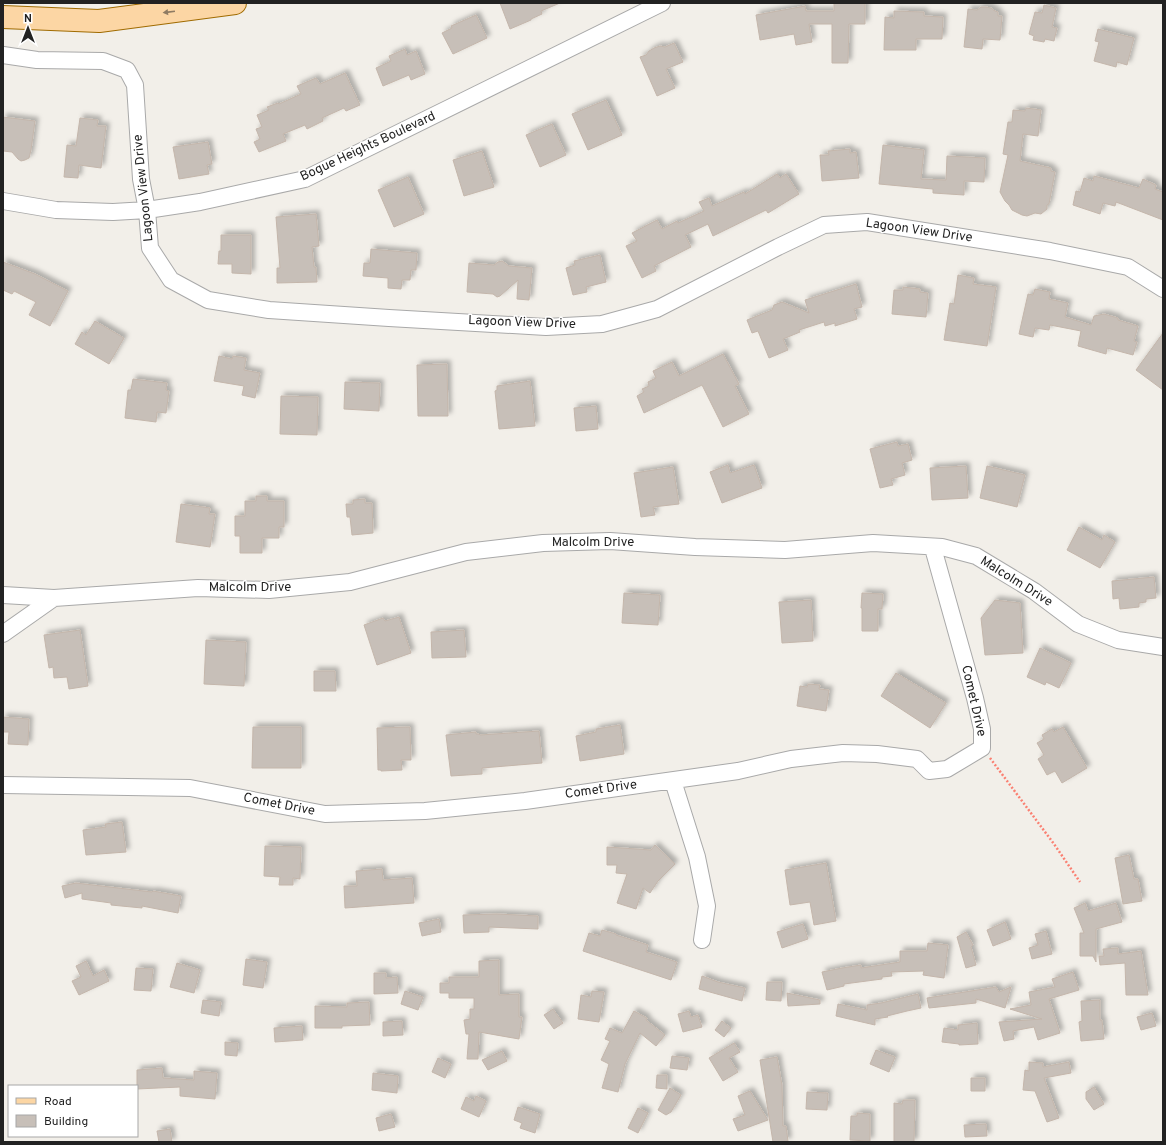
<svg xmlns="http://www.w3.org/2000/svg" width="1166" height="1145" font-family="Overpass,sans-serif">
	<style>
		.building { fill: #c7bfb8; stroke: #c4b6ab; filter: url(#shadow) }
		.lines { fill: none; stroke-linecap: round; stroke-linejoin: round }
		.street-casing { stroke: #a9a9a9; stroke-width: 18 }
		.primary-casing { stroke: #a06b00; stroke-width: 24 }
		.path { stroke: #fa8072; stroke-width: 2.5; stroke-dasharray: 2 2; stroke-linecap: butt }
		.street { stroke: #fff; stroke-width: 16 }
		.primary { stroke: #fcd6a4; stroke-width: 22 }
		.oneway { fill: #8f7c63 }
		.labels { text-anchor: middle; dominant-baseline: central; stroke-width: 3; stroke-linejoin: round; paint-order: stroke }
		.street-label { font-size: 13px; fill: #222; stroke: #fff }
	</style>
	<defs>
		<filter id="shadow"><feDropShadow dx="3.5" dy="-3.5" stdDeviation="2" flood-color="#0004"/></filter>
	</defs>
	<rect width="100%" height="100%" fill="#f2efe9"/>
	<path class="building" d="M500,3h60l-19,8 1,3 -11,5v1l-21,9z
		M834,3h31v21h-16l-1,39h-16v-39h-23l3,18 -16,3 -2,-11 -34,6 -4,-25 49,-9 1,5h28z
		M1044,5l12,3 -4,19 5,1 -3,13 -9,-2 -1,3 -11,-2 1,-4 -5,-2 6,-22 7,1z
		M981,7h5l5,1 4,3 3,1v4h4l-2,24 -17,-1 -1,10 -18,-2 4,-38 9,1z
		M894,11l30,1v4l19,1 -1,22h-26v11h-32l1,-33 9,1z
		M476,15l11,23 -34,16 -11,-21 10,-5 -1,-2z
		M1098,29l36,9 -7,27 -10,-3 -1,5 -22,-6 5,-19 -4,-1z
		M674,43l9,19 -17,7 9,19 -18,8 -17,-39 6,-2 3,-4 5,-3 6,-2 5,1z
		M405,49l2,6 9,-4 9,23 -14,6 -2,-5 -26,11 -7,-18 15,-7 -2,-5z
		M345,73l15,32 -14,6 -2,-3 -22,10 1,3 -16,8 -2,-4 -22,9 3,7 -27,11 -5,-10 6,-3 -4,-10 6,-2 -5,-12 12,-5 -2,-3 11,-4 1,1 22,-10 -4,-8 19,-8 4,6z
		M606,100l16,35 -34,15 -16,-36z
		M1026,108l15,2 -3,26 -15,-2 -3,27 31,7v3l4,1 -6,32 -2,1v4l-6,5 -6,-1 -8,3 -5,-1 -10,-5 -3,-5 -4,-4 -5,-9 8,-37 -5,-1 5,-32h4l1,-12 12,1z
		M3,117l32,4 -4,29 -2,8 -4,2 -4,1 -3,-2 -6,-7 -9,-1z
		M80,118l18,2 -1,6h9l-5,42 -22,-3 -1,13 -14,-1 3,-32 9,1z
		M552,124l14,31 -26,12 -14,-32z
		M208,142l4,22 -5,1 2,9 -30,5 -6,-32z
		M883,145l41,5 -3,29 25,1 1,-24 38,2 -1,24 -20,-1v14l-31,-2v-4l-54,-5z
		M850,149v4l6,-1 3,26 -37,3 -2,-26h9l-1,-4z
		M482,151l12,36 -30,9 -11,-36z
		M777,174l3,4 6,-4 13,20 -31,19 -2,-3 -53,26 -5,-12 -23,11 6,12 -37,19 2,5 -14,7 -16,-32 11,-5 -5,-8 25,-13 5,9 15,-8 1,2 26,-12 -5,-9 10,-4 3,8 32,-14 1,2z
		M1094,176l45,12 4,-9 13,6 -1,4 8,3v28l-47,-18 -1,4 -12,-3 -3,11 -27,-9 3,-14 4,1 4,-14 9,3z
		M408,177l16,37 -30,13 -16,-37z
		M316,214l3,32 -7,1 2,20h2l1,15 -40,1v-15h3l-4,-51z
		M221,235h30v39l-19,-1v-9h-14l1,-13h2z
		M371,249l46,4 -1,17h-5l-1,10h-8l-1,9 -13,-1v-10l-25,-2 1,-13h6z
		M600,255l6,27 -20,5 1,5 -14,3 -7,-27 9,-3 -1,-4z
		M502,261l3,2 4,3 23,2 -3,32 -12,-1 1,-19 -18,16 -3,1 -4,-3 -26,-2 2,-29 25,2 4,-3z
		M3,262l32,12 33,17 -18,35 -21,-11 7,-13 -22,-11 -2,3 -9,-4z
		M958,275l16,3 -1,6 23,3 -9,59 -43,-6 6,-37 4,1z
		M856,284l6,23 -8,2 3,10 -22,7v-3l-10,3 -1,-4 -25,8 1,2 -17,7 5,11 -19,8 -11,-27 -6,2 -5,-13 25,-10 2,-5 8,-3 27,11 -4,-13z
		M903,287l17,2v3l8,1 -2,24 -34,-3 2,-24h9z
		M1035,289l15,3 -1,7 19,4 -3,14 26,8 3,-9 10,-2 14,4v2l20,6 -4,15 3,1 -4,13 -26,-7 -1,6 -28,-8 3,-15 -31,-6 -1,5 -14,-2 -2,9 -14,-3 9,-40 5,1z
		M95,321l29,17 -15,26 -34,-20 7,-12 4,3z
		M1163,333v57l-27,-20z
		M723,354l16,30 -4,2 14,28 -26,13 -21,-42 -58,28 -7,-17 7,-4 -2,-3 7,-3 -1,-4 8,-4 -3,-7 19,-9 7,14z
		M219,356l13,3 1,-3 13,2 -2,12 16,3 -5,25 -13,-3 2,-9 -30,-5z
		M447,364l1,52h-30l-1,-51z
		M133,379l34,4 -1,7 3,1 -3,22 -9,-1 -1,10 -31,-4 3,-28h3z
		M530,381l5,45 -36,3 -4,-38 2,-1v-4z
		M345,382l35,1 -1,28 -35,-2z
		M281,396l37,1 -1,38 -37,-1z
		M596,406l2,23 -22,2 -2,-23z
		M897,442l1,4 10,-2 4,16 -10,3 3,12 -14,4 2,6 -13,3 -10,-39z
		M728,465l2,8 24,-8 8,23 -40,15 -12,-31z
		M966,466l2,32 -36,2 -2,-32z
		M987,466l38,9 -8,32 -37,-9z
		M673,467l6,37 -26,3 2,8 -14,2 -7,-44z
		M256,496h11v5h17v26h-5v11h-17v15h-22v-17h-5v-20h10v-15h11z
		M365,499v4h7l1,30 -21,2 -2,-18h-3l-1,-13h7v-4z
		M181,504l29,4 -1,6h6l-5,33 -34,-5z
		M1079,527l23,13 2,-5 11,7 -15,26 -33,-18z
		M1154,577l2,21 -10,1v3l-7,1v4l-19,2 -1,-11 -6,1 -1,-18z
		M624,593l36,2 -2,30 -36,-2z
		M862,593l21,1 -1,15h-4v22h-16v-23h-1z
		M811,600l2,41 -31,2 -3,-41z
		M995,600l25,3 3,50 -38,2 -4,-37z
		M399,617l12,36 -34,12 -13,-40 19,-7 2,3z
		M80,630l8,56 -19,3 -2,-12 -13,1 -1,-11 -4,1 -5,-33z
		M464,630l2,27 -34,1 -1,-26z
		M206,640l40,2 -2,44 -40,-2z
		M1040,648l31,15 -12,25 -13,-6 -1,3 -18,-8z
		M314,671h21l1,20h-22z
		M896,673l50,30 -16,25 -49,-32z
		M808,684l12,1 -1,4 10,1 -3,21 -29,-5 3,-20 7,1z
		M3,717l26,2 -1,26 -20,-1 1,-12h-6z
		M620,725l4,29 -44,7 -4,-25 20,-4v-3z
		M253,727h48v41h-49z
		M410,727l1,33h-10l1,10 -21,1v-1h-3l-1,-42z
		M1063,727l24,41 -25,15 -7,-12 -8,4 -9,-16 6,-4 -7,-12 7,-4 -2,-4 10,-6 2,3z
		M539,731l3,32 -60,5v6l-31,2 -5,-41 30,-3v2h3l1,1z
		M122,822l4,30 -40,3 -3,-25 23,-3 -1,-3z
		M655,845l20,19 -17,17 -8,12 -7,-5 -7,21 -19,-6 10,-29 -11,-1 1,-8h-10v-18l44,3z
		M265,846l36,1 -1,32 -7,-1v7h-14l1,-8 -16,-1z
		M1129,855l5,24h4l4,22 -19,3 -8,-46z
		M826,863l10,58 -22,4 -4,-23 -20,3 -5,-35z
		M382,869l1,11 29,-2 2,25 -69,5 -1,-22h13l-1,-15z
		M76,883l76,9 1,-1 28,5 -3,17 -36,-7v2l-31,-3v-2l-29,-4v-6l-17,5 -3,-12z
		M1085,903l3,8 28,-8 6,19 -26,7v33l-3,-6h-13v-23h4l-10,-25z
		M497,914l41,2v13l-49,-2v5l-25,1 -1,-18z
		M439,919l2,13 -19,4 -3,-13z
		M1005,922l6,17 -18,7 -6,-16z
		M803,924l5,15 -26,9 -5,-16z
		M602,930l14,4v1l32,10 -2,7 31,10 -6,18 -88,-29 6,-18 11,3z
		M1046,931l6,23 -20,5 -3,-11 9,-3 -3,-11z
		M966,932l7,13 -2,2 5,18 -10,3 -9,-31z
		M928,943l20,2 -4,33 -21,-3 1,-4 -33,1 1,4 -10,1v2l-38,5v2l-17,4 -5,-18 20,-4 19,-3v3l39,-6v-11h27z
		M1118,948v6l23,-3 7,44h-22l-1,-32 -25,2 -1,-9h5l-1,-7z
		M246,959l21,3 -4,26 -20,-3z
		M499,960v35l20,-1v23h3l-3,22 -40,-7 -1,27h-11l2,-25h-3l-2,-14 6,-1v-10h4v-11h-25v-5h-9v-10h9v-6h30v-16z
		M86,961l7,15 11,-6 5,11 -30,14 -7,-14 9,-4 -5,-11z
		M177,963l23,7 -6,23 -24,-6z
		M136,968l17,1 -2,22 -17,-1z
		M1073,972l6,18 -30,9 11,34 -22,7 -4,-13 -21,4 1,8 -10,2 -5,-19 43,-3 -32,-10 21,-4 -2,-13 26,-5 -3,-8z
		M374,973h12v5l11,-1 1,16 -24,1z
		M702,976l16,6 27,6 -3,13 -43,-12z
		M767,982h15l-1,19 -15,-1z
		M996,987l3,5 12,-5 -6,21 -29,-9v4l-47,5 -2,-10z
		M405,991l18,6 -5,13 -17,-6z
		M592,991l12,1 -5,30 -21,-3 3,-24 10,2z
		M787,993l33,7v4l-32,2z
		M918,994l3,14 -14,3 -20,5 1,1 -13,2v6l-39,-9 2,-12 29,6v-5l14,-2z
		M203,1000l18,2 -2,14 -18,-3z
		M1100,1000v20h2l2,19 -23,2 -2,-19 3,-1 -1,-20z
		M369,1002l1,23 -28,1v2h-27v-22l32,1v-4z
		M553,1009l10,14 -9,6 -10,-14z
		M634,1011l13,7 -1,2 19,15 -9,11 -16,-13 -15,31 -7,28 -16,-4 7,-24 -8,-4 9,-19 -5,-2 5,-11 12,5z
		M689,1011l2,6 7,-2 4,12 -19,5 -5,-18z
		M1152,1013l4,13 -15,4 -4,-13z
		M402,1021l1,14 -20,1v-14z
		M722,1021l9,7 -7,9 -9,-7z
		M977,1023l1,21 -19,1v-1l-17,-2 2,-14 14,2v-5z
		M302,1026l1,14 -28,2 -1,-14z
		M225,1042l13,1 -1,13 -12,-1z
		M734,1043l6,9 -11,6 9,14 -15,9 -14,-23z
		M876,1050l19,7 -6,15 -19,-8z
		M502,1051l5,10 -19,9 -6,-10z
		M672,1056l17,2 -2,12 -17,-2z
		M777,1057l5,28 1,41h3l2,15 -15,1 -13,-82z
		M438,1058l13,6 -6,14 -13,-6z
		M1029,1062l14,1v4l26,-5 2,11 -27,5 15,40 -12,4 -12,-31 -12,-1 2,-20 4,1z
		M162,1068l1,10 31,2v-9l23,2 -2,26 -35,-3v-9l-43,2v-19z
		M373,1073l25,3 -1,17 -25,-3z
		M657,1075h10v14l-11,-1z
		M971,1078h14v13h-14z
		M1094,1087l10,17 -10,6 -8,-11v-7z
		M670,1088l11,7 -10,17 -5,3 -8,-5z
		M750,1091l18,29 -30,11 -5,-12 12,-4 -7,-19z
		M807,1092l21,1 -1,17 -21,-1z
		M476,1096l10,5 -7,16 -18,-8 5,-12 8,4z
		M903,1100h12l-1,42h-20v-39l8,1z
		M518,1107l22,7 -5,19 -15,-5 2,-5 -8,-3z
		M638,1108l10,5 -10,20 -10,-5z
		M857,1113l13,1v27l-20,-1 1,-24h6z
		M391,1114l4,13 -16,4 -3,-13z
		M986,1124l1,12 -22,1 -1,-12z
		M170,1129l2,13h-13l-2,-11z"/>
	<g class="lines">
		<defs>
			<path id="street" d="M3,55l34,5 66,1 24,9 8,15 6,94 6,31 3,38 21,32 37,20 61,10 120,8 157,9 56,-3 55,-15 121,-62 46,-22 43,-3 183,29 78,16 35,22
				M3,201l53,9 57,2 34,-2 53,-8 105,-23 357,-176
				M3,595l51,3 144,-10 71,2 81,-8 116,-30 77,-9 67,-2 85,6 90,3 88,-7 69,4 34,9 58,35 44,33 40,16 45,7
				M3,634l51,-36
				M673,781l24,76 10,49 -5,34
				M3,785l187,3 135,26 100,-3 100,-10 213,-30 53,-12 52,-6 34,1 40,5 12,12 18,-2 35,-21v-19l-7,-31 -42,-150"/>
			<path id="primary" d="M3,17l96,4 136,-18"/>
		</defs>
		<use href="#street" class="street-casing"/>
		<use href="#primary" class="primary-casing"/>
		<path class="path" d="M990,758l64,86 26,38"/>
		<use href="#street" class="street"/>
		<use href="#primary" class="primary"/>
	</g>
	<defs><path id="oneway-solid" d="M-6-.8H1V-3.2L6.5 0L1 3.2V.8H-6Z"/></defs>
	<use class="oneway" href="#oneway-solid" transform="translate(169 12) rotate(173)"/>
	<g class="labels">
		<g class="street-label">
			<text transform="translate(368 147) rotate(-25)">Bogue Heights Boulevard</text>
			<text transform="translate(144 188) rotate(-96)">Lagoon View Drive</text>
			<text transform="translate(919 231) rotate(8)">Lagoon View Drive</text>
			<text transform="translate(522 323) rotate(2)">Lagoon View Drive</text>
			<text x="593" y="543">Malcolm Drive</text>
			<text transform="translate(1016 582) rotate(32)">Malcolm Drive</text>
			<text x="250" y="588">Malcolm Drive</text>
			<text transform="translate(973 701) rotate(77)">Comet Drive</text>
			<text transform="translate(601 790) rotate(-8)">Comet Drive</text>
			<text transform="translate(279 805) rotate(11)">Comet Drive</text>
		</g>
	</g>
	<rect width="1166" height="1145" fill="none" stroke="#222222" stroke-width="8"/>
	<rect x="8" y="1085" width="130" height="52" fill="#ffffff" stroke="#a7a7a7"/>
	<rect x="16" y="1098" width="20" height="6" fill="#fcd6a4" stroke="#a7a7a7"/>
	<text x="44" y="1105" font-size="12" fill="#222222">Road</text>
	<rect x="16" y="1115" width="20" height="12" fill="#c7bfb8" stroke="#a7a7a7"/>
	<text x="44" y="1125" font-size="12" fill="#222222">Building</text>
	<g transform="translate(28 28)" stroke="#ffffff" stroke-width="3" paint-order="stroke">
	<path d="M0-3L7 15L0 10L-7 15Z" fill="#222222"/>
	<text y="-6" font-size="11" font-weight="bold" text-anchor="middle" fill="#222222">N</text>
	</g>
</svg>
